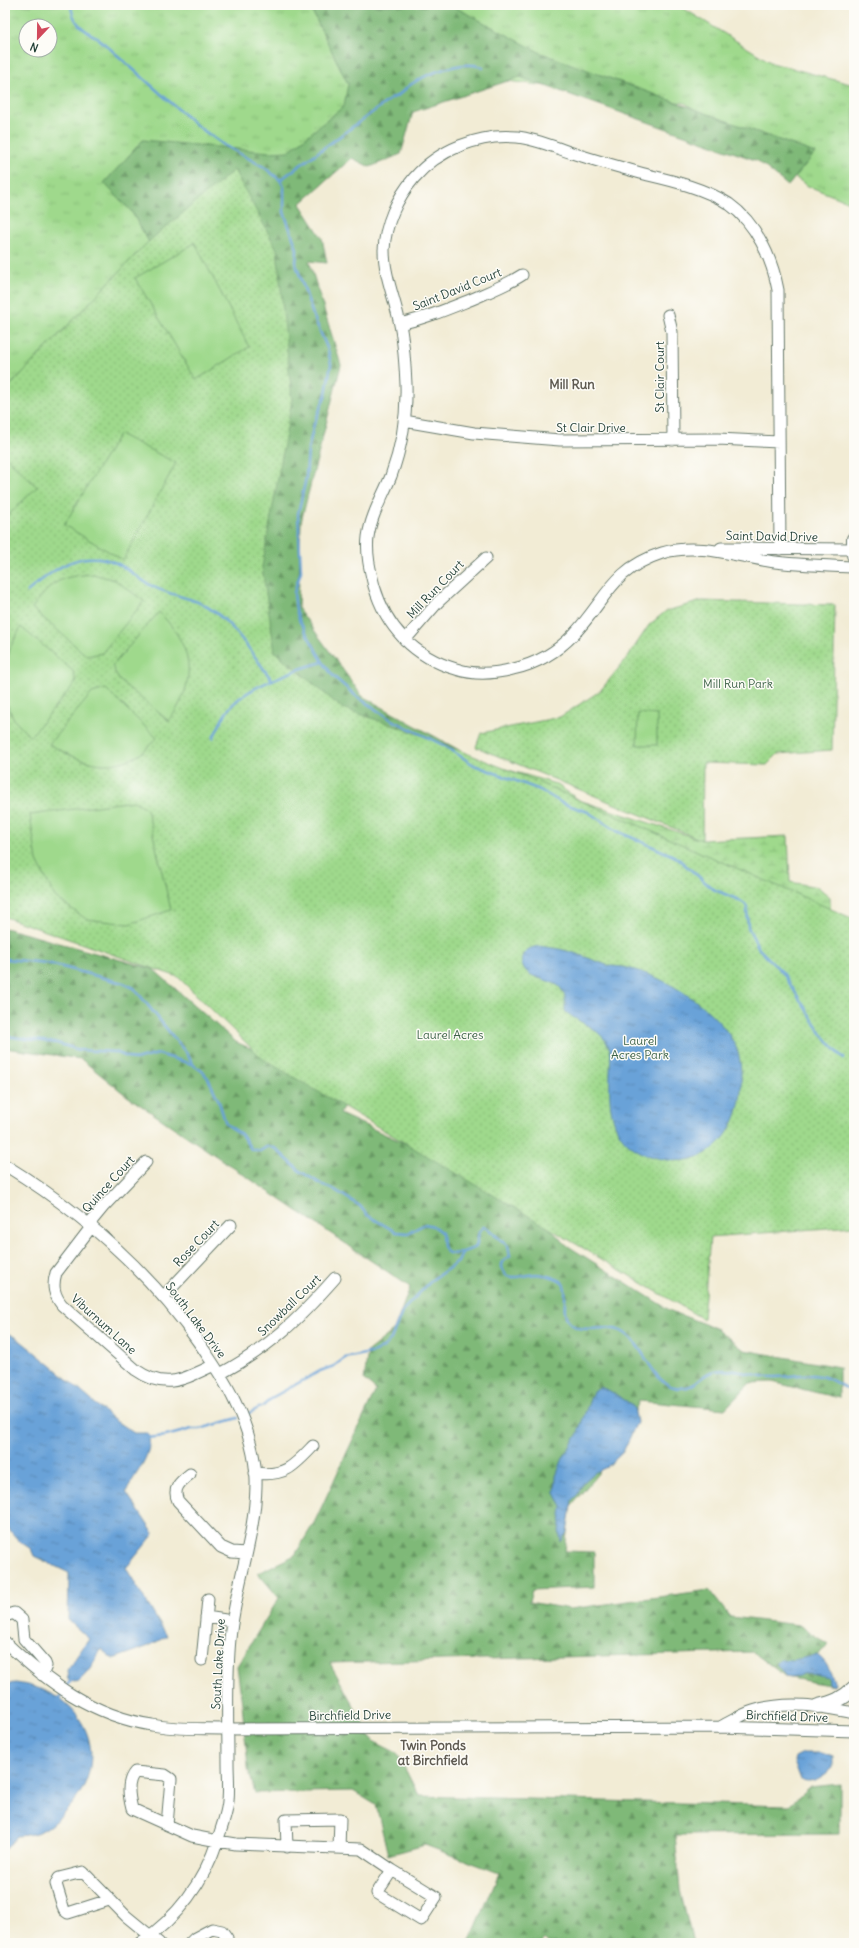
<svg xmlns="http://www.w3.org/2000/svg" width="859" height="1948" font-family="Delius,sans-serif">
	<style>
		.grass { fill: url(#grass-tufts); stroke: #5f8b60; fill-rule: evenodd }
		.forest { fill: url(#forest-firs); stroke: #4f7b56 }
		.wetland { fill: url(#wetland-marsh); stroke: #5f8b60 }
		.park { fill: url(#park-dots); stroke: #5f8b60 }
		.garden { fill: #9fd98c; stroke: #5f8b60 }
		.water { fill: url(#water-ripples); stroke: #447086 }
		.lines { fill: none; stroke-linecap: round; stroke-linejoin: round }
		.stream { stroke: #69a2d8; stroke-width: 2.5 }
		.minor-casing { stroke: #697a6c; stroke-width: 13 }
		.major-casing { stroke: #697a6c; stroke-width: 16 }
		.minor { stroke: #fff; stroke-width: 11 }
		.major { stroke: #fff; stroke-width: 14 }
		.labels { text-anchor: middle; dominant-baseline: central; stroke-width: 3; stroke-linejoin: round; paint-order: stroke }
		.street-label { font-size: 12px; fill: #1f3d34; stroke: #fdfcf7 }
		.park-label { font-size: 12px; fill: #3f644a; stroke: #fdfcf7 }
		.neighbourhood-label { font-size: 13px; font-weight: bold; fill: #5f5b52; stroke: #fdfcf7 }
	</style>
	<defs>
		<pattern id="grass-tufts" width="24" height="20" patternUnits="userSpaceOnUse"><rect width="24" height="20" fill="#9fd98c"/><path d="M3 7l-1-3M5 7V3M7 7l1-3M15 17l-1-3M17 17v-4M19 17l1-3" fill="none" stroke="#88bb79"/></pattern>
		<pattern id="forest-firs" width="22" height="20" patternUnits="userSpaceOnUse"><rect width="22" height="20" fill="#7fb978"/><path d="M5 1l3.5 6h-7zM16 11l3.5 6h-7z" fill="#679863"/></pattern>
		<pattern id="wetland-marsh" width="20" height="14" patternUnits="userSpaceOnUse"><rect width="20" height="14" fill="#9fd98c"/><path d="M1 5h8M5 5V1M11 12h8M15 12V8" fill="none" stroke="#88bb79"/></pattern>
		<pattern id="park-dots" width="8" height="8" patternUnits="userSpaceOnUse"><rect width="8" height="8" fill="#9fd98c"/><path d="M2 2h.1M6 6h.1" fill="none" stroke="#88bb79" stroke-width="1.8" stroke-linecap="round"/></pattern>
		<pattern id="water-ripples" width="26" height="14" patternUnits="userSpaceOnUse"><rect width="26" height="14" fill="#69a2d8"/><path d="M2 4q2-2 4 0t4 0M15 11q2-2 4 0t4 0" fill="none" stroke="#5685b0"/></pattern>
	</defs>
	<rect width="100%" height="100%" fill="#fdfcf7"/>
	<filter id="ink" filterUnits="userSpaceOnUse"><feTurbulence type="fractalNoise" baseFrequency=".025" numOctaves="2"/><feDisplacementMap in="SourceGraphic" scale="8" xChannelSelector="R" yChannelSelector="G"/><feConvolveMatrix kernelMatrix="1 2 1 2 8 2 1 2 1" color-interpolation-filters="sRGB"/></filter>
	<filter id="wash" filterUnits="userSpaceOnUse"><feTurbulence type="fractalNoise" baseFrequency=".012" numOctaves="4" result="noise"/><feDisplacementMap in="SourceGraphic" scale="16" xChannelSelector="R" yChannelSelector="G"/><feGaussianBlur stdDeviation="0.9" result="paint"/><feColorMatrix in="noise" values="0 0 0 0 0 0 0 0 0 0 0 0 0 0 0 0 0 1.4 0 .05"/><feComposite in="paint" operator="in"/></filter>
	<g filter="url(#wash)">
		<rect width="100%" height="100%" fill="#f2ecd5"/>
		<path class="grass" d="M5,5h673l94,58 82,22v119l-46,-18 -123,-83 -202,-25 -156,59 -93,33 -87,73 -142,148zM26,26h24v24h-24z"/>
		<path class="forest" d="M309,5h142l90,48 274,100 -27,33 -30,-25 -238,-84 -107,35 -12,42 -31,13 -18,-9 -52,46 22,34 5,25 -18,-2 32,104 -40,157 -3,86 64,88 117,65 -283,-6 -43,-506 -22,-38 -27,-28 39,-43 126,12 20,-1 55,-45 4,-22z
			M5,928l148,41 83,73 45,20 87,-12 -28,64 170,77 58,55 103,65 46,18 27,21 95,17v31l-67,-16 -22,1 -25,26 -86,-8 -19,46 -50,60 -5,44 29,1v35l-62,3 -3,12 41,7 139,-19 21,27 69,8 30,20 -12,10 17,31 -48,-9 -33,-25 -423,11 43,78 24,12 22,43 370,10 21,-19 30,-3v50l-165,1 5,55 13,53h-145l-4,-4 -3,4h-72l30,-70 -74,-28 -37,10 -12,-50 -23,-14 -98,2 -7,-25 -6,-64 -5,-38 42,-68 -21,-25 37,-18 20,-34 61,-131 -12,-10 4,-29 26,-21 16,-43 -283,-191 -46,-37 -76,-11z"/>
		<path class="wetland" d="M479,761l77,23 23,16 123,40 86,-4 2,46 28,5 12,10 2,114z"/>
		<path class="park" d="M234,170l43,79 15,151 -30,167 13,85 67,56 79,27 105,42 328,142v307l-144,11 -7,82 -440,-260 -85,-82 -173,-60v-526l142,-148z
			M702,601l133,4 -3,145 -54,4 -11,11 -64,-2 -1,77 -226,-93 5,-14 79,-16 40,-26 27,-33 22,-33 17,-14z"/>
		<path class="garden" d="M195,243l54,104 -53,33 -61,-102z
			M119,434l57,29 -53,97 -59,-35z
			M5,456l32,31 -32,31z
			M93,574l22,6 29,21 -42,52 -15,3 -55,-48c22,-28 26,-31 61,-34z
			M159,612c35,36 39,68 10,109l-50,-41 -7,-14z
			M21,627l52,44 3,11 -46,55 -15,-16 -9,-18 -1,-33 5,-22z
			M106,689l51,49c-6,5 -12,13 -18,17 -33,18 -60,6 -90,-11l43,-51z
			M638,713l19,2v30h-20z
			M134,801l13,8 24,101 -42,14 -43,-5 -31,-22 -18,-36 -7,-46z"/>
		<path class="water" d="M540,946c9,2 18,2 27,5 14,3 26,10 40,14 7,2 14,1 21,3 15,4 34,11 48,20 22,13 45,31 58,55 6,11 7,23 7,35 3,47 -28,92 -79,81 -11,-2 -22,-6 -31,-13 -23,-18 -22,-49 -21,-75 0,-8 2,-17 -1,-24 -9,-20 -30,-23 -44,-36v-15l-5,-9c-10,-8 -25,-7 -34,-16 -11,-14 0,-24 14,-25z
			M5,1332l12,6 36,29 61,53 20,13h14c7,21 -14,41 -22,59l28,42 -28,34 41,68 -18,10 -36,13 -12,-10c-5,11 -14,28 -25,33l-8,-3 -1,-9 22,-31 -21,-19 1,-47 -35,-17 -3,-7 -12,-8 -14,-16z
			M600,1387l10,4 21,13 3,4 3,14 -14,30 -16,15 -13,6 -11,10 -5,11 -6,6 -5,32 -6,10 -2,-11 3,-24 -7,-14 1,-17 7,-18 14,-23 16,-44z
			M817,1655c10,6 13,17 18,28l-1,3 -5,-2 -1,-7c-7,-1 -13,-4 -20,-4 -9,1 -13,7 -22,4l-10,-14 6,-4 11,1z
			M16,1683c71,9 101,79 48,130 -18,17 -23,21 -47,23l-12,14v-166z
			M803,1753h19l11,4v11c-10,8 -19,16 -32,12l-7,-19 1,-4z"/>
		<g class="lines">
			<path class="stream" d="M71,5c1,17 12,25 27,33l98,87 28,20 40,22 16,13 4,7v25l13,37 -1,15 17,51 15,35 3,14 -5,30 -12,30 -6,26 -2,28 -8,36 3,57 -7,22 2,17 4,12 23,40 10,14 23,20 34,23 55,27 29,19 66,25 22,13 26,9 29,19 59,26 37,32 26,11 6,4 2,3 1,20 11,22 24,24 38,60 18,21 5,4
				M280,180l112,-82c8,-2 11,-8 18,-13 16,-11 55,-27 73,-17
				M27,592c25,-21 53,-45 89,-29 14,6 24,18 38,24 15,8 31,9 46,16 32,15 51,50 72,77
				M213,738c6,-11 11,-26 21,-35 17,-17 65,-35 89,-41
				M5,959l42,4 76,20 11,5 53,66 6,10
				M5,1036l52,7 22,7 36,2 20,8 23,-6 34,10 10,7 6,7 10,21 8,25 15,10 10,15 9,2 8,-5 8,3 24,22 24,15 11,4 25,16 7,9 29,17 12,1 17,-9 8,2 9,7c1,5 0,9 1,13 4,15 25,4 33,1l3,-15 4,-5 4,1 21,18 2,10c-9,5 -11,11 -3,20 8,3 14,0 22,-1 10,-2 24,1 32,6 10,11 -2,28 8,41 12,14 36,1 52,9 23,11 29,50 53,56 22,5 24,-13 41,-16 18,-3 36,4 54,6 19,1 38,-6 58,1 7,3 14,8 21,11
				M245,1415l18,-9 10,-9 47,-26 14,-5 11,-8 30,-6 9,-5 7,-8 12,-29 30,-31 25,-17 4,-9
				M146,1438l20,-2 26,-7h8l38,-11
				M66,1687l6,-9
				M58,1701l5,-9"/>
		</g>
	</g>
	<g filter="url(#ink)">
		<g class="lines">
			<defs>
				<path id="minor" d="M668,315l4,17 1,108
					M400,324c26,-6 45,-14 70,-24 18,-8 35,-14 52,-25
					M404,421l70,12 86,7 158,-1 61,3
					M721,548l132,1
					M780,549l-2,-259c-6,-32 -22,-67 -49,-86 -23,-15 -55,-23 -81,-29 -25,-7 -51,-14 -76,-22 -18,-6 -36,-14 -55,-16 -37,-4 -79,13 -103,41 -17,20 -29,46 -30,72 0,24 10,47 15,70 5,21 6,43 7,64 1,32 -4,62 -15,92 -8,20 -20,39 -23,61 -2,17 2,33 6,49 12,41 40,71 82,83 18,6 38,5 57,0 23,-5 44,-17 61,-35 32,-34 38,-65 88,-81 37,-11 76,4 113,9 26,3 53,4 79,5
					M405,640l33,-38 48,-44
					M5,1165c78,48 145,106 197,182 12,18 24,35 33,55 12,24 22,57 21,84 -1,52 -21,101 -26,153 -4,41 -2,82 -2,124 0,14 2,31 -1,45 -2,11 -6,21 -9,31 -14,43 -41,79 -78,104
					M89,1224l14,-17 43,-45
					M92,1226l-36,47c-4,13 -2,22 6,32l74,65c30,21 48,9 78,-5
					M163,1297l68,-72
					M220,1374c50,-27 78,-54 115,-96
					M255,1473c30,4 39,-7 58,-27
					M190,1474c-10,8 -18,14 -12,27l43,46 11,5 14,1
					M5,1616l9,-3 8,7 2,19 21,24 1,3 -4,9
					M206,1617l26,4
					M5,1642c42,40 88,74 147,83 24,5 51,3 76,4l492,-2 134,4
					M202,1660l6,-61
					M722,1726c10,-5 21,-12 31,-15 34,-11 67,-5 101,2
					M167,1825l4,-46 -6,-4 -30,-3c-9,10 -6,25 -3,37l60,27 26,5 18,3 125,5 31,21
					M287,1847l-1,-27 54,-1 -1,29
					M392,1870l44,27 -15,23 -44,-27z
					M109,1900l-41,13 -4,-3 -8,-26 3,-6 24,-6 43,44 33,27
					M190,1943l5,-5 17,-9 10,2 5,7 -1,5"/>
				<path id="major" d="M854,539v16
					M818,1706c15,-3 25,-7 36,-18"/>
			</defs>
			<use href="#minor" class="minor-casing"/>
			<use href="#major" class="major-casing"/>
			<use href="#minor" class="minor"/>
			<use href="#major" class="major"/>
		</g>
	</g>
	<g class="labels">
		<g class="street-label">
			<text transform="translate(457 289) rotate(-22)">Saint David Court</text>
			<text transform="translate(659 377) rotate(-90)">St Clair Court</text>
			<text x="591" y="427">St Clair Drive</text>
			<text transform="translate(772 536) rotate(1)">Saint David Drive</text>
			<text transform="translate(435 589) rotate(-46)">Mill Run Court</text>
			<text transform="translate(108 1184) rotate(-48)">Quince Court</text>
			<text transform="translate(196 1243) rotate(-46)">Rose Court</text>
			<text transform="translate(289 1305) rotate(-44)">Snowball Court</text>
			<text transform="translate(196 1320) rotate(53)">South Lake Drive</text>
			<text transform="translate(104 1324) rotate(42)">Viburnum Lane</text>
			<text transform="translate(218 1664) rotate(-87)">South Lake Drive</text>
			<text transform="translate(350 1715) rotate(-1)">Birchfield Drive</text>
			<text transform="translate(787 1716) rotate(2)">Birchfield Drive</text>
		</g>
		<g class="park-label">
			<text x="738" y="683">Mill Run Park</text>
			<text x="450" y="1034">Laurel Acres</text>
			<text x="640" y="1040">Laurel<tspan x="640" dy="14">Acres Park</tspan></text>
		</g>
		<g class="neighbourhood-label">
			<text x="572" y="384">Mill Run</text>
			<text x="433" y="1745">Twin Ponds<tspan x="433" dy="15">at Birchfield</tspan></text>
		</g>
	</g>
	<rect width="859" height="1948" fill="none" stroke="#fdfcf7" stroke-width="20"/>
	<g transform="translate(38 38) rotate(202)"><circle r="19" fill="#fdfcf7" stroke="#a4b0a9"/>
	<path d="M0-3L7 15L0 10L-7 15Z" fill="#d1495b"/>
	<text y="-6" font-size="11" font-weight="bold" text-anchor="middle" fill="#1f3d34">N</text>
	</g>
</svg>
